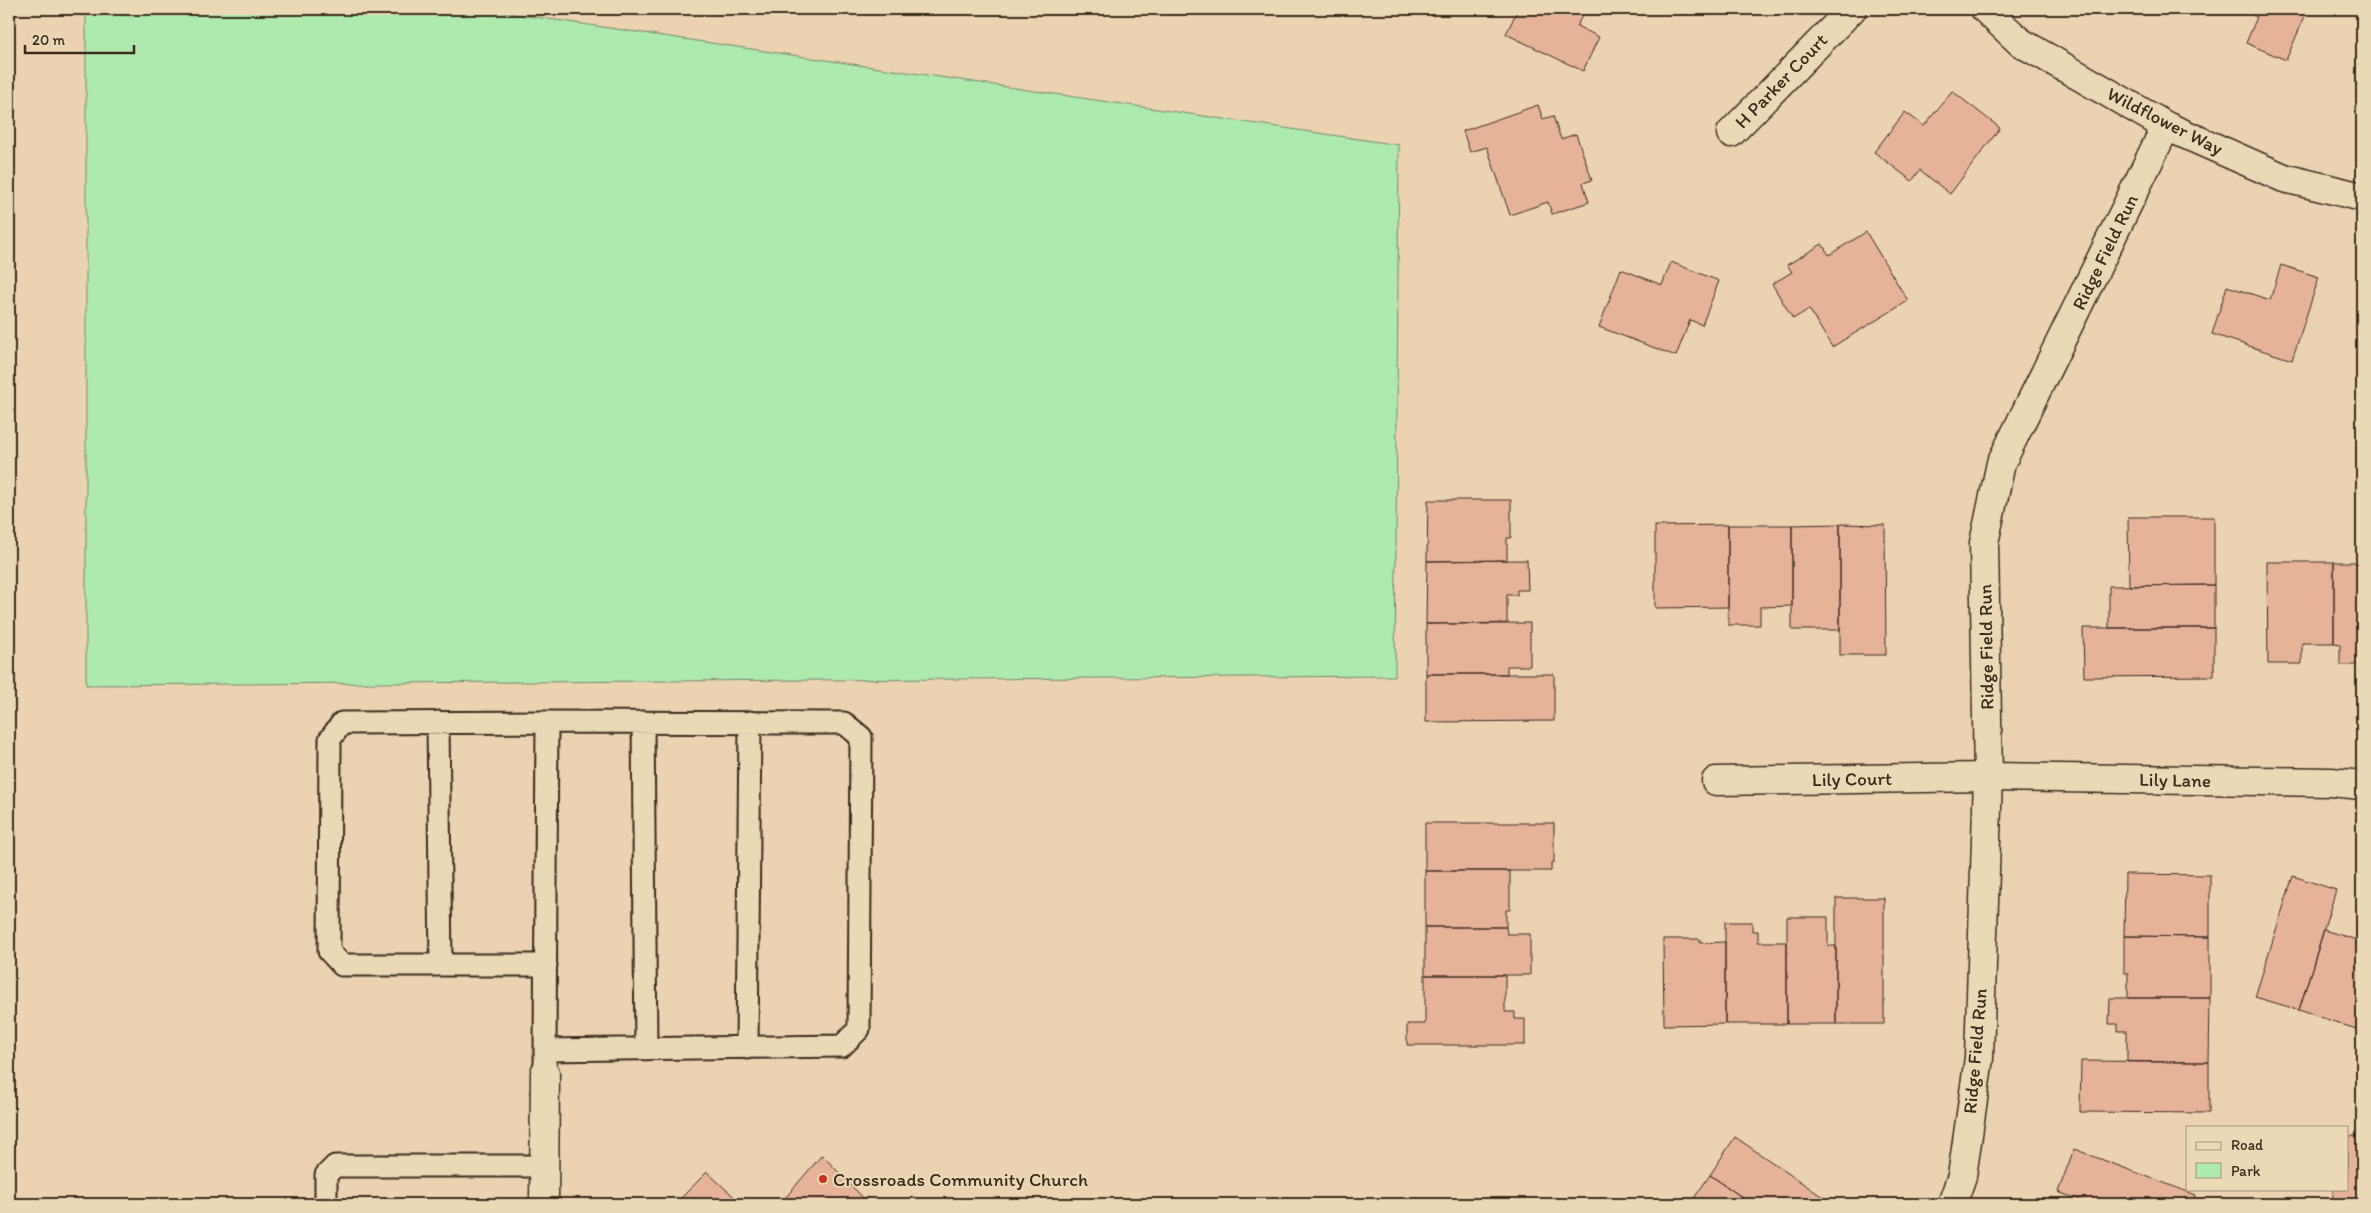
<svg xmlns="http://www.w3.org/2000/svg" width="2371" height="1213" font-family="Itim,sans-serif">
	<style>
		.green { fill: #aee9ae; stroke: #748a66 }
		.building { fill: #e6b399; stroke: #3b2a1e }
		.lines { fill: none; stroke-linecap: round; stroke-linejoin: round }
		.lane-casing { stroke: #3b2a1e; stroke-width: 25 }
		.street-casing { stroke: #3b2a1e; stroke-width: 31 }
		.lane { stroke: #ebd9b6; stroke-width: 21 }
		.street { stroke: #ebd9b6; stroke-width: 28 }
		.poi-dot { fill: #c8321e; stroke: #ebd9b6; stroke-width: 2 }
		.labels { text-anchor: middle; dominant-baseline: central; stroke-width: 4; stroke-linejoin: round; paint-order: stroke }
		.street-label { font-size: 19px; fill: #3b2a1e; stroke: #ebd9b6 }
		.poi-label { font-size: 19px; fill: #3b2a1e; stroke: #ebd9b6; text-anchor: start }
	</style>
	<rect width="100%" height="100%" fill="#ebd2b1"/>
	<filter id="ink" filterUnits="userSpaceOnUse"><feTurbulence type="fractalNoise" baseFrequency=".02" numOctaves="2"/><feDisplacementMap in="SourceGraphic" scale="10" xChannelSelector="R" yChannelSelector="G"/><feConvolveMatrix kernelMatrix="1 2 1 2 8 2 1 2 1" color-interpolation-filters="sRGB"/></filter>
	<g filter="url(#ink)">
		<path class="green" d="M86,9h395l918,136 -4,531 -1309,9z"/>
		<path class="building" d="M1518,9h67l-8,17 22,11 -16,34 -77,-37z
			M2238,9h70l-22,51 -40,-17 11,-26z
			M1952,91l48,37 -50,66 -30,-24 -8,11 -38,-29 31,-40 19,14z
			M1538,105l5,14 10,-3 8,23 15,-5 16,46 -9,3 6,19 -37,12 -4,-12 -38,13 -23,-68 -17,5 -7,-21z
			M1866,232l42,69 -76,46 -23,-38 -16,10 -21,-35 20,-12 -5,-7 35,-21 7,11z
			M1671,262l48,19 -17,44 -12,-5 -14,36 -77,-29 22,-58 41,16z
			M2281,265l38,12 -27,83 -80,-26 15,-48 43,14z
			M1428,500h83v38h-4v22l-80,1z
			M2128,517h86v68l-85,1z
			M1840,524l45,1 1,130h-46z
			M1840,524v106h-48v-105z
			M1728,525h64v81l-32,1v18h-32z
			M1728,525v82l-73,1v-82z
			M1527,560l1,30h-11v5h-10v29h-81l1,-63z
			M2267,562h67v81h-32v21h-34z
			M2334,562h28v103h-22v-21l-6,-1z
			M2214,585v43h-105v-42z
			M1530,623v43h-23v8h-81v-50z
			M2083,628h131v48l-130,1z
			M1426,674h128v47l-128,1z
			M1425,823h129v40h-3v8h-126z
			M1425,871h85v39h-4v17h-81z
			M2125,874l85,1v62l-86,-1z
			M2293,876l43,14 -37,120 -44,-13z
			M1836,898h48v126h-48z
			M1787,917h41v29h8v78h-49z
			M1725,922h27v9h6v11h29v82h-62z
			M1425,927h81l1,7h23v41h-105z
			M2324,930l33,10 -1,4 6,2v62l-6,21 -57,-19z
			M2124,936l86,1v61h-82v-25h-4z
			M1663,939h37v4l25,-1v82l-61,1z
			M1425,975h80v37h10v7h10v26h-118v-21h18z
			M2110,998h100l-1,64h-82v-31h-9v-7h-9z
			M2362,1008v22l-6,-1z
			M2081,1061l128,1v51l-129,-1z
			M2347,1136h15v68h-29v-15h14z
			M1735,1137l98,67h-81l-42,-29z
			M2074,1149l122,46 -3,9h-102l-33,-12z
			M822,1155l47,49h-89z
			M707,1172l35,32h-67z
			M1710,1175l42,29h-62z"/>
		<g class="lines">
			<defs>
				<path id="lane" d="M438,722l3,243
					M643,722l3,327
					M546,965h-204l-13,-14 1,-212 12,-16 205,-1
					M747,1048l3,-326
					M545,1050l297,-4 17,-17 2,-292 -17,-14 -297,-1 -2,328v23
					M326,1204v-29l9,-9h209"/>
				<path id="street" d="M1985,9l35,33 146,84 118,52 78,19
					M1731,133l121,-124
					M1716,781l272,-4 343,5 31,3
					M544,1204l1,-131
					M1952,1204l10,-28 17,-118 9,-281 -4,-234 17,-80 165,-337"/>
			</defs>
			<use href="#lane" class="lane-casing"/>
			<use href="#street" class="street-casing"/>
			<use href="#lane" class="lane"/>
			<use href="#street" class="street"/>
		</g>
	</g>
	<circle class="poi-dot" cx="823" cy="1179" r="5"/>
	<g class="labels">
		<g class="street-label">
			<text transform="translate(1781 81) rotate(-46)">H Parker Court</text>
			<text transform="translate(2165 121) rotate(27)">Wildflower Way</text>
			<text transform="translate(2105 252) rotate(-64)">Ridge Field Run</text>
			<text transform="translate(1986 647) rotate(-91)">Ridge Field Run</text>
			<text transform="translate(1852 779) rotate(-1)">Lily Court</text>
			<text transform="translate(2175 780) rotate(1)">Lily Lane</text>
			<text transform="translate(1975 1051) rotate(-85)">Ridge Field Run</text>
		</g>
		<g class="poi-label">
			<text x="833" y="1179">Crossroads Community Church</text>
		</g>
	</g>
	<rect width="2371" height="1213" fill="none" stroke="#ebd9b6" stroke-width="30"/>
	<rect x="15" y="15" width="2341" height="1183" fill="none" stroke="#3b2a1e" stroke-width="2" filter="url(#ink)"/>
	<rect x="2186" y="1126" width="162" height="65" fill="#ebd9b6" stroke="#a59379"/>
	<rect x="2196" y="1142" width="25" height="8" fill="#ebd9b6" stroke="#a59379"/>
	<text x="2231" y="1150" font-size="15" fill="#3b2a1e">Road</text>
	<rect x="2196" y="1163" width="25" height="15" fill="#aee9ae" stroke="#a59379"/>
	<text x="2231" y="1176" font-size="15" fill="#3b2a1e">Park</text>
	<path d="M25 45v8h109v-8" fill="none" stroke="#3b2a1e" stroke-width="2.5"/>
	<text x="32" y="45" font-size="15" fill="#3b2a1e" stroke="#ebd9b6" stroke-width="4" paint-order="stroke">20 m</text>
</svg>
